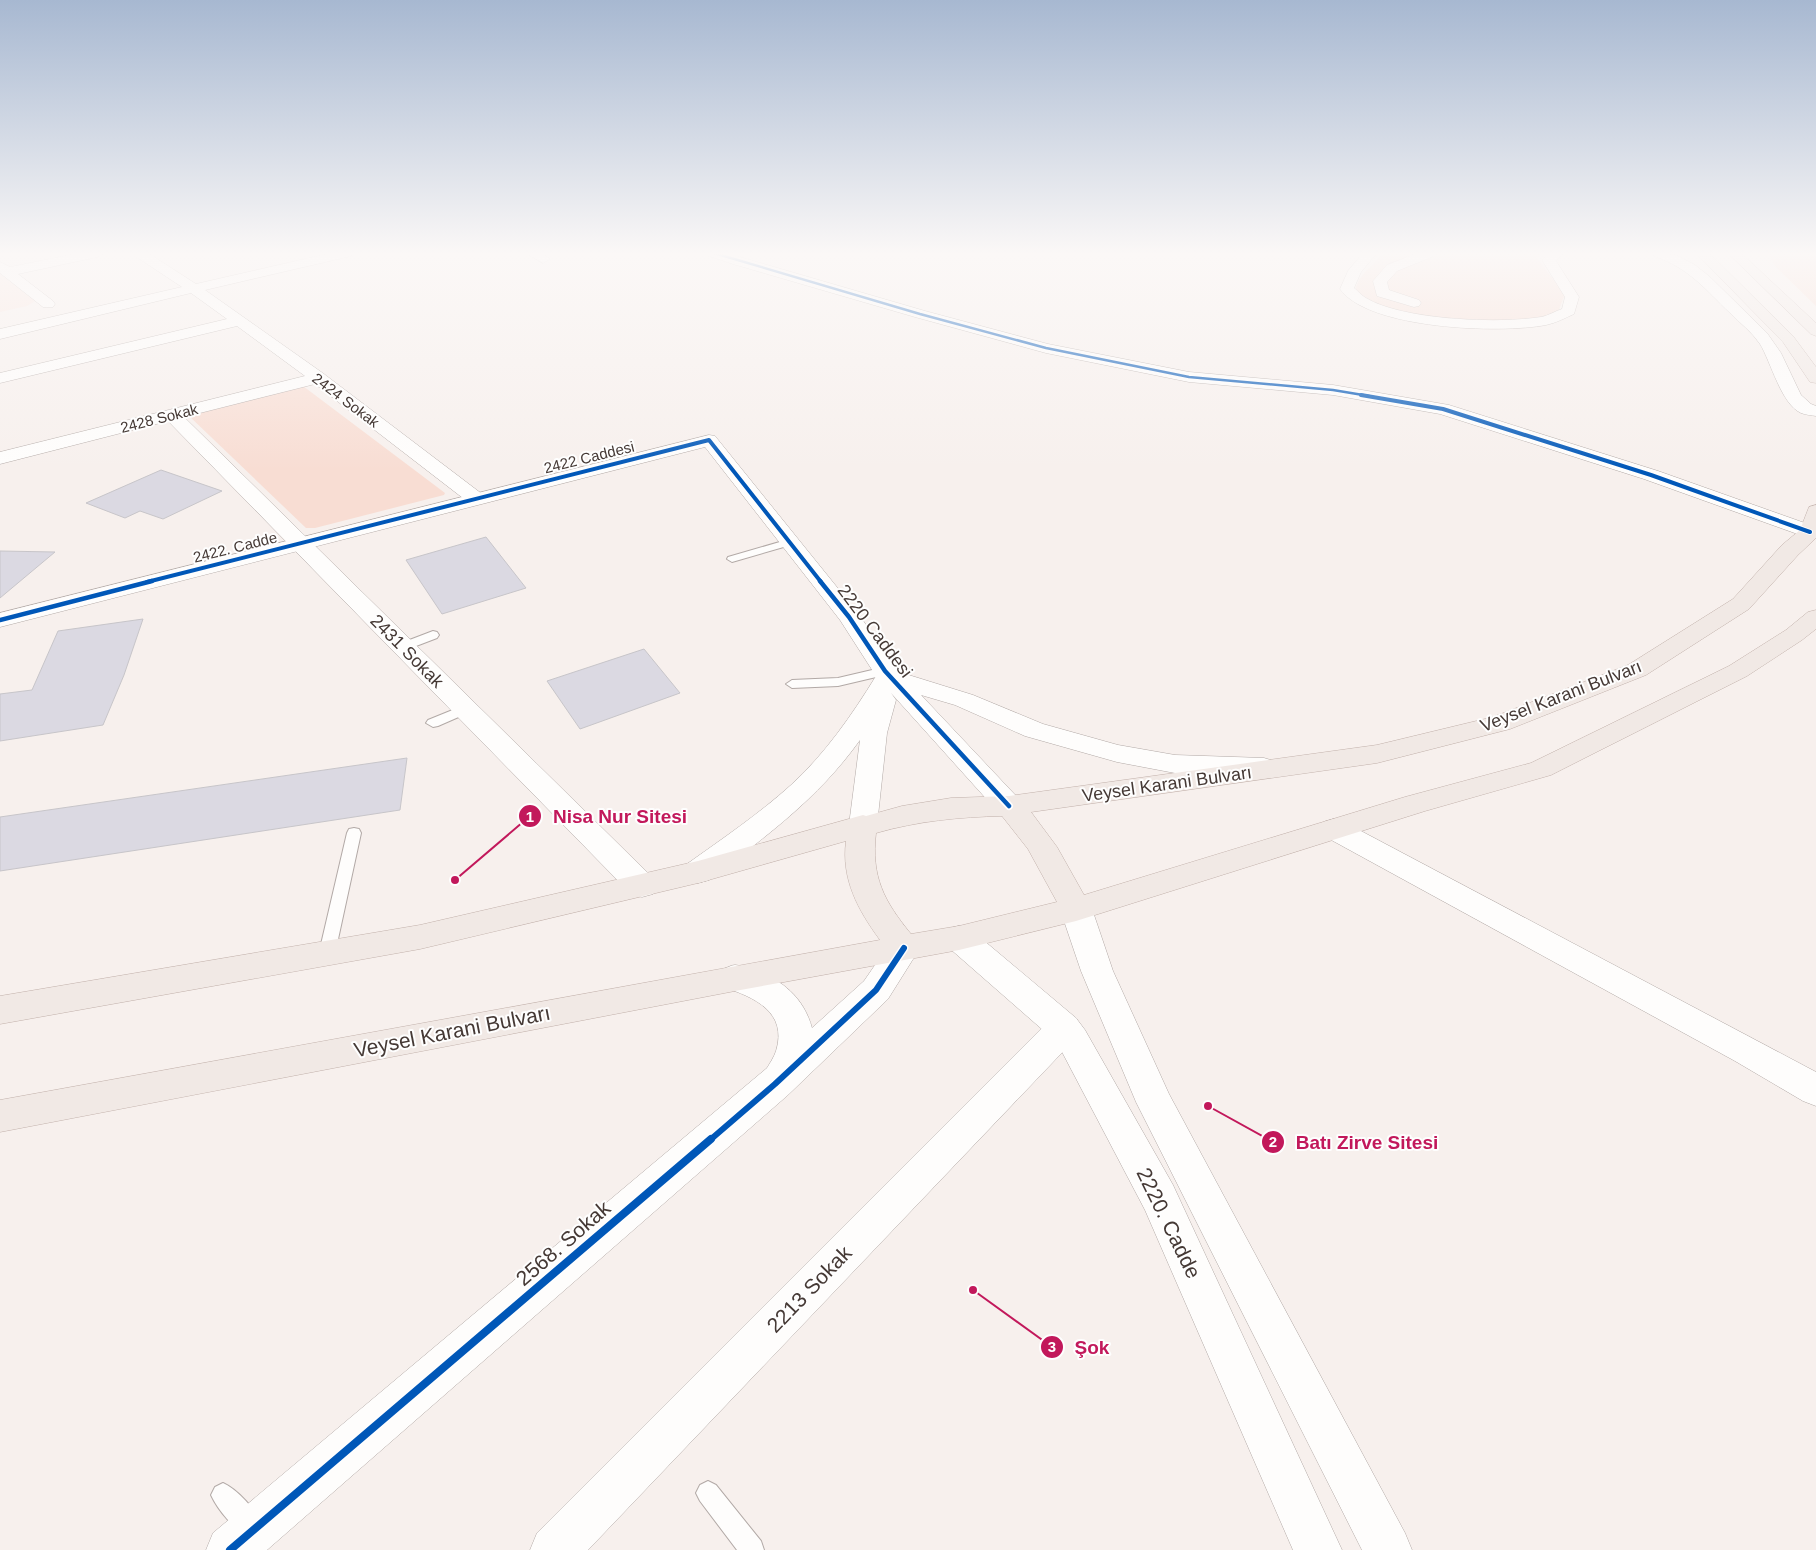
<svg xmlns="http://www.w3.org/2000/svg" width="1816" height="1550" font-family="Arial,sans-serif">
	<style>
		.built { fill: #fae5de }
		.green { fill: #f8ddd3 }
		.building { fill: #dbd9e2; stroke: #c7c5c9 }
		.lines { fill: none; stroke-linecap: round; stroke-linejoin: round }
		.service-casing { stroke: #b2a9a6; stroke-width: 2 }
		.minor-casing { stroke: #b2a9a6; stroke-width: 1 }
		.tertiary-casing { stroke: #b2a9a6; stroke-width: 1 }
		.primary-casing { stroke: #c1b0aa; stroke-width: 1 }
		.service { fill: #fefdfc; fill-rule: evenodd }
		.minor { fill: #fefdfc; fill-rule: evenodd }
		.tertiary { fill: #fefdfc; fill-rule: evenodd }
		.primary { fill: #f1e9e5; fill-rule: evenodd }
		.cycleway-far4-casing { stroke: #fefefe; stroke-width: 4.5 }
		.cycleway-far3-casing { stroke: #fefefe; stroke-width: 6 }
		.cycleway-far2-casing { stroke: #fefefe; stroke-width: 8 }
		.cycleway-far1-casing { stroke: #fefefe; stroke-width: 9 }
		.cycleway-casing { stroke: #fefefe; stroke-width: 11 }
		.cycleway-far4 { stroke: #0057b8; stroke-width: 2.5 }
		.cycleway-far3 { stroke: #0057b8; stroke-width: 4 }
		.cycleway-far2 { stroke: #0057b8; stroke-width: 4.5 }
		.cycleway-far1 { stroke: #0057b8; stroke-width: 6 }
		.cycleway { stroke: #0057b8; stroke-width: 8 }
		.labels { text-anchor: middle; dominant-baseline: central; stroke-width: 4; stroke-linejoin: round; paint-order: stroke }
		.far-street-label { font-size: 15px; fill: #453935; stroke: #fefefe }
		.street-label { font-size: 18px; fill: #453935; stroke: #fefefe }
		.near-street-label { font-size: 21px; fill: #453935; stroke: #fefefe }
		.leader { fill: none; stroke: #c2185b; stroke-width: 2 }
		.callout-dot { fill: #c2185b; stroke: #fefefe; stroke-width: 2 }
		.mark-label { font-size: 15px; text-anchor: middle; font-weight: bold; fill: #fff }
		.callout-label { font-size: 19px; text-anchor: middle; font-weight: bold; fill: #c2185b; stroke: #fefefe; stroke-width: 4; stroke-linejoin: round; paint-order: stroke }
	</style>
	<rect width="100%" height="100%" fill="#f7f0ed"/>
	<path class="built" d="M0,273l35,28 -8,5 -27,6z"/>
	<path class="green" d="M1382,253h162l-7,5 22,29 5,9 -5,14c-7,3 -14,7 -21,9 -34,7 -133,0 -164,-15 -6,-3 -12,-9 -19,-13 5,-20 17,-22 27,-38z
		M1767,253h49v53l-40,-39z
		M303,386l142,107 -1,2 -129,33h-9l-118,-113z"/>
	<path class="building" d="M161,470l61,21 -59,28 -23,-8 -15,7 -39,-15z
		M486,537l40,51 -84,26 -36,-54z
		M0,551l55,1 -55,46z
		M143,619l-19,56 -21,50 -103,16v-47l32,-4 26,-59z
		M644,649l36,44 -100,36 -33,-48z
		M407,758l-7,52 -400,61v-54z"/>
	<g class="lines">
		<defs>
			<path id="service" d="M790,539l5,3 -1,2 -62,18 -5,-3 1,-2z
				M433,631l4,1 2,3 -2,3 -34,13 -6,-4 2,-3z
				M885,667l6,4 -2,3 -51,12 -46,2 -6,-4 6,-4 46,-2z
				M465,705l6,4 -1,3 -32,14 -5,1 -7,-4 2,-3z
				M354,828l5,1 2,4 -26,120 -2,4 -6,2 -6,-2 -2,-4 28,-120 2,-4z
				M708,1481l8,4 45,56 3,9h-27l-37,-49 -4,-8 4,-8z
				M223,1483c15,7 33,27 39,42l-3,9 -9,3c-15,-6 -32,-27 -39,-42l4,-8z"/>
			<path id="minor" d="M80,253h24l-7,4 -79,17 35,27 2,3 -2,3h-10l-43,-34v-11l10,5z
				M134,253h14l48,31 135,-31h21l-1,3 -146,34 119,84 158,120 3,4 -3,4 -7,2 -7,-2 -153,-118 -131,33 469,461 4,8 -4,8 -11,3 -11,-3 -463,-473 -168,43v-12l305,-76 -68,-50 -237,57v-10l227,-54 -36,-26 -191,46v-10l182,-42 -47,-31z
				M526,253h16l8,6 -7,4z
				M707,253h19l199,58 123,33 141,28 144,13 116,20 209,66 158,56v10l-6,1 -7,-2 -159,-57 -204,-65 -107,-19 -144,-13 -143,-29 -131,-36 -182,-53 -24,-8z
				M1363,253h14l-16,19 -7,16c4,3 8,8 12,10 36,22 133,26 175,19 7,-1 14,-6 21,-8l3,-12 -23,-37 8,-7h14l-8,8 23,36 -5,17c-9,4 -18,9 -28,11 -46,9 -178,4 -206,-36l8,-18z
				M1418,253h18l-2,3 -37,15 -10,11 2,8 30,10 2,3 -2,3 -5,1 -37,-11 -4,-15 14,-16z
				M1653,253l23,2 19,10 15,12 57,56 14,20 20,42 10,9 5,2v10c-5,-1 -10,-1 -15,-3 -20,-9 -30,-51 -41,-69 -8,-12 -20,-21 -30,-31 -25,-24 -41,-45 -76,-57z
				M1334,819l10,3 472,250v34l-13,-5 -68,-40 -411,-225 -4,-7 4,-7z
				M904,936l11,3 5,9 -32,51 -100,96 -521,455h-61l7,-17 554,-465c3,-5 7,-11 9,-17 12,-39 -22,-54 -53,-64l-5,-9 5,-9c4,-1 8,-4 12,-4 5,0 13,4 18,5 29,9 51,28 59,58l52,-47 29,-42z
				M1064,1014l12,4 5,10 -5,10 -488,512h-58l7,-17 515,-515z"/>
			<path id="tertiary" d="M709,435l6,1 142,176 42,60 74,23 70,29 75,21 57,10 89,3 10,3 4,6 -4,6 -10,3 -89,-3 -58,-11 -92,-26 -70,-31 -34,-10 98,104 4,7 -4,7 -10,3 -10,-3 -108,-120 5,7 -9,33 -10,92 -4,7 -10,3 -10,-3 -4,-7 11,-85c-43,60 -94,96 -151,140l-11,3 -11,-3 -4,-8 4,-8c35,-25 72,-50 104,-79 34,-31 61,-70 85,-109l-36,-56 -135,-173 -705,180v-14z
				M1076,897l11,4 5,8 21,62 56,123 236,439 7,17h-50l-226,-448 -55,-131 -21,-62 5,-8z
				M959,926l11,3 106,89 9,12 88,155 169,365h-49l-148,-340 -84,-160 -9,-12 -104,-91 -5,-9 5,-9z"/>
			<path id="primary" d="M1696,253h13l84,83 23,31v16l-6,-1 -27,-40z
				M1728,253h13l75,70v13l-5,-2z
				M1816,505v33l-18,17 -49,54 -103,66 -136,54 -133,34 -346,49 26,35 27,48 321,-98 126,-34 198,-97 57,-36 22,-18 8,-2v19l-14,11 -55,36 -196,99 -126,36 -349,110 -117,29 -224,41 -735,141v-32l880,-160c-22,-30 -39,-61 -34,-99l-148,42 -278,66 -420,75v-28l420,-71 278,-64 165,-46 3,1 36,-10 49,-8 58,-2 368,-51 116,-28 135,-52 105,-66 49,-54 18,-15 9,-23zM1002,816l26,33 29,53 -98,24 -48,8c-27,-33 -40,-57 -35,-101 42,-12 83,-16 126,-17z"/>
		</defs>
		<use href="#service" class="service-casing"/>
		<use href="#minor" class="minor-casing"/>
		<use href="#tertiary" class="tertiary-casing"/>
		<use href="#primary" class="primary-casing"/>
		<use href="#service" class="service"/>
		<use href="#minor" class="minor"/>
		<use href="#tertiary" class="tertiary"/>
		<use href="#primary" class="primary"/>
		<defs>
			<path id="cycleway-far4" d="M714,253l206,61 126,34 143,29 144,13 36,6"/>
			<path id="cycleway-far3" d="M1361,395l82,14 208,66 159,57
				M147,582l562,-142 112,142"/>
			<path id="cycleway-far2" d="M820,581l29,36 36,54 124,135
				M0,620l152,-39"/>
			<path id="cycleway-far1" d="M710,1140l65,-56 101,-94 28,-42"/>
			<path id="cycleway" d="M230,1550l481,-411"/>
		</defs>
		<use href="#cycleway-far4" class="cycleway-far4-casing"/>
		<use href="#cycleway-far3" class="cycleway-far3-casing"/>
		<use href="#cycleway-far2" class="cycleway-far2-casing"/>
		<use href="#cycleway-far1" class="cycleway-far1-casing"/>
		<use href="#cycleway" class="cycleway-casing"/>
		<use href="#cycleway-far4" class="cycleway-far4"/>
		<use href="#cycleway-far3" class="cycleway-far3"/>
		<use href="#cycleway-far2" class="cycleway-far2"/>
		<use href="#cycleway-far1" class="cycleway-far1"/>
		<use href="#cycleway" class="cycleway"/>
	</g>
	<linearGradient id="sky" x2="0" y2="1"><stop stop-color="#a7b8d1"/><stop offset="0.54" stop-color="#fbf8f7"/><stop offset="1" stop-color="#fbf8f7" stop-opacity="0"/></linearGradient>
	<rect width="1816" height="470" fill="url(#sky)"/>
	<g class="labels">
		<g class="far-street-label">
			<text transform="translate(346 400) rotate(37)">2424 Sokak</text>
			<text transform="translate(159 418) rotate(-14)">2428 Sokak</text>
			<text transform="translate(589 457) rotate(-14)">2422 Caddesi</text>
			<text transform="translate(235 547) rotate(-14)">2422. Cadde</text>
		</g>
		<g class="street-label">
			<text transform="translate(875 631) rotate(53)">2220 Caddesi</text>
			<text transform="translate(407 651) rotate(45)">2431 Sokak</text>
			<text transform="translate(1561 696) rotate(-21)">Veysel Karani Bulvarı</text>
			<text transform="translate(1167 784) rotate(-8)">Veysel Karani Bulvarı</text>
		</g>
		<g class="near-street-label">
			<text transform="translate(452 1031) rotate(-11)">Veysel Karani Bulvarı</text>
			<text transform="translate(1169 1223) rotate(64)">2220. Cadde</text>
			<text transform="translate(563 1243) rotate(-41)">2568. Sokak</text>
			<text transform="translate(809 1289) rotate(-46)">2213 Sokak</text>
		</g>
	</g>
	<path class="leader" d="M455 880L530 816M1208 1106L1273 1142M973 1290L1052 1347"/>
	<g class="callout-dot">
		<circle cx="455" cy="880" r="5"/>
		<circle cx="1208" cy="1106" r="5"/>
		<circle cx="973" cy="1290" r="5"/>
		<circle cx="530" cy="816" r="12"/>
		<circle cx="1273" cy="1142" r="12"/>
		<circle cx="1052" cy="1347" r="12"/>
	</g>
	<g class="mark-label">
		<text x="530" y="822">1</text>
		<text x="1273" y="1147">2</text>
		<text x="1052" y="1352">3</text>
	</g>
	<g class="callout-label">
		<text x="620" y="823">Nisa Nur Sitesi</text>
		<text x="1367" y="1149">Batı Zirve Sitesi</text>
		<text x="1092" y="1354">Şok</text>
	</g>
</svg>
